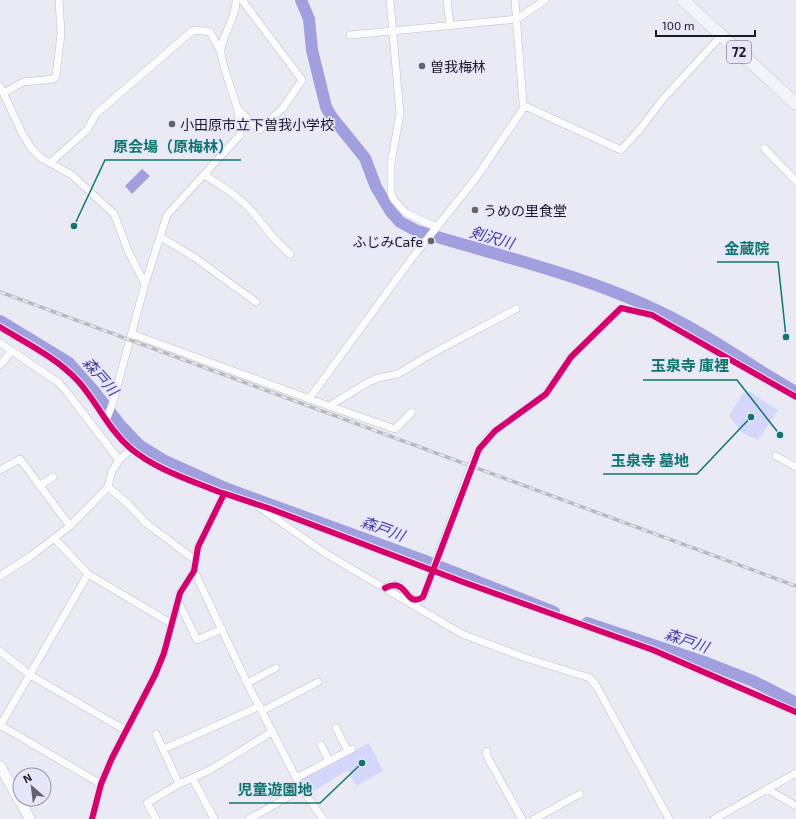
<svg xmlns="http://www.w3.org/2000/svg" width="796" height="819" font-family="'Exo 2','Noto Sans JP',sans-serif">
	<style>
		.green { fill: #d5d7fa }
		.water { fill: #9fa0dd }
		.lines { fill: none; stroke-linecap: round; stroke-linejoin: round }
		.river { stroke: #9fa0dd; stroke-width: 12 }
		.street-casing { stroke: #bfbfca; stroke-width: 8 }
		.secondary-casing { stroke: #bfbfca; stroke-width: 11 }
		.primary-casing { stroke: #c6c6cc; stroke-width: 13 }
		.street { stroke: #fcfcfe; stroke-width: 7 }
		.secondary { stroke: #fcfcfe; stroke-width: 10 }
		.primary { stroke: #f3f4f8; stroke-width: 12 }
		.rail-casing { stroke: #b9b9bc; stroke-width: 3.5 }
		.rail { stroke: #e5e6fa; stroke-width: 2; stroke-dasharray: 6; stroke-linecap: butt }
		.street-bridge-casing { stroke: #bfbfca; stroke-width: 8; stroke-linecap: butt }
		.street-bridge { stroke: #fcfcfe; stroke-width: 7 }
		.cycleway-casing { stroke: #e5e6fa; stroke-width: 8 }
		.cycleway { stroke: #d6006c; stroke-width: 6 }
		.poi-dot { fill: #63636f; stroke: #e5e6fa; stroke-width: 1.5 }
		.labels { text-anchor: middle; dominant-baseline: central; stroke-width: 3.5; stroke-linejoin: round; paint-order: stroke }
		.shield { fill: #e5e6fa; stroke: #575866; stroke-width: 1 }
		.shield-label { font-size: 13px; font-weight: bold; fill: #1a1b27 }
		.poi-label { font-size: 14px; fill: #1a1b27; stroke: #e5e6fa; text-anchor: start }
		.water-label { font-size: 15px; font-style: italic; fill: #453b9d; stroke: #e5e6fa }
		.leader { fill: none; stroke: #0f766e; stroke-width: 1.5 }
		.callout-dot { fill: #0f766e; stroke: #e5e6fa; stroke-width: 1.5 }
		.callout-label { font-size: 15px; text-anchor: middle; font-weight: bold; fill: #0f766e; stroke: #e5e6fa; stroke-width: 3.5; stroke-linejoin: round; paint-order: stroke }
	</style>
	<rect width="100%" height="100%" fill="#eaeaf5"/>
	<path class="green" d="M750,392l28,18 -20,30 -16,-7 -13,-17 14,-23z
		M369,743l14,28 -27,15 -8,-16 -39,24 -8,-16z"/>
	<path class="water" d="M142,169l8,7 -18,18 -7,-8z"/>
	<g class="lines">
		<path class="river" d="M301,0l8,19 3,31 14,57 5,9 34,42 11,29 15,25 9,10 17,9c89,27 181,47 263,91 40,21 76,48 116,70
			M0,321l69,42 24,27 27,35 19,20 26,16 60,27 203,74 126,50
			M587,623l120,40 46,18 43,22"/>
		<defs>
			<path id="street" d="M390,0l10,114 -9,49v31l3,6 12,13 30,14
				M447,0l3,25
				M515,0l8,104 2,2 96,44 20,-22 22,-29 58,-63
				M350,35l167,-16 28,-19
				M0,86l23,49 8,13 10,10 31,17 42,39 15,39 16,31
				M4,93l19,-11 31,-3 2,-3 5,-42 -2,-34
				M238,109l21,21 24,-22 19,-28 -60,-80
				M764,148l32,33
				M50,163l37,-33 9,-16 96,-83 3,-1 15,2 11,20
				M204,175c19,12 38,23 51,40 12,14 20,27 35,39
				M161,237l33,20 62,45
				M0,327c26,16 57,31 78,54 19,21 30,48 52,67 26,22 63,33 94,46l-26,53 -4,24 -14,22 -16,60 -9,22 -43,83 -11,26 -9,35
				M132,334l197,72 38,-23 11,-5 20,-4 33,-20 85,-45
				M0,343l58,39 8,9 53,69
				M0,365l11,-13
				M309,399l103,-141 64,-80 49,-72
				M329,406l66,23 17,-17
				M106,420l6,-15 33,-121 22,-69 73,-80c2,-29 -15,-54 -19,-82 -2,-12 16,-36 15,-53
				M776,456l20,11
				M474,458l11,-18 10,-9 51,-37 25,-37 50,-49 31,7 144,82
				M0,470l20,-11 50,67
				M39,486l14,-9
				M108,487l18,15 20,21 49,37
				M223,493l45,15 195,74 190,68 143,62
				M259,507l66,46 137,81 61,23 67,21 7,9 72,132
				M55,539l33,35 84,50
				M194,571l56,118 52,100 21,30
				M0,576l31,-20 39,-30 38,-39 4,-16 7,-11 12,-11
				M385,588c2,-1 6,-4 8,-4 10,-1 21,27 31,12 3,-6 5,-15 7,-21
				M178,601l19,39 25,-11
				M0,651l30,24 95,55
				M247,683l29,-15
				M262,711l56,-29
				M0,725l101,59
				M0,726l88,-152
				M336,728l12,23
				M156,734l23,50 -32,19 9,16
				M321,745l8,16
				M164,749l96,-43
				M487,751l-1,3 3,6 33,59
				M298,777l54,-28
				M193,779l21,40
				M179,784l31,-14 63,-39
				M767,789l29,17
				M249,819l53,-30
				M534,819l46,-25
				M714,819l82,-46"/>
			<path id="secondary" d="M0,766l30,53"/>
			<path id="primary" d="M683,0l113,104"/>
		</defs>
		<use href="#street" class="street-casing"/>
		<use href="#secondary" class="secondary-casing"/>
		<use href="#primary" class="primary-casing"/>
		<use href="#street" class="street"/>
		<use href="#secondary" class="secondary"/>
		<use href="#primary" class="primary"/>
		<defs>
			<path id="rail" d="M0,292l796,294"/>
		</defs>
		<use href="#rail" class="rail-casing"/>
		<use href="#rail" class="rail"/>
		<defs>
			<path id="street-bridge" d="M431,575l43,-117"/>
		</defs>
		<use href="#street-bridge" class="street-bridge-casing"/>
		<use href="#street-bridge" class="street-bridge"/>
		<defs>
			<path id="cycleway" d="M0,327c26,16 57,31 78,54 19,21 30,48 52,67 26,22 63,33 94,46l-26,53 -4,24 -14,22 -16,60 -9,22 -43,83 -11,26 -9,35
				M223,493l45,15 195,74 190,68 143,62
				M385,588c24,-12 19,21 38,9l56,-148 16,-18 51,-37 25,-37 50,-49 31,7 144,82"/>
		</defs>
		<use href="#cycleway" class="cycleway-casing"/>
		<use href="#cycleway" class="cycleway"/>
	</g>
	<g class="poi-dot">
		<circle cx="422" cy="66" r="4"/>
		<circle cx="172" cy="124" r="4"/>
		<circle cx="475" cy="210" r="4"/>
		<circle cx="431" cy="241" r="4"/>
	</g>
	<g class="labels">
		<rect class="shield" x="727" y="41" width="24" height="22" rx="3"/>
		<g class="shield-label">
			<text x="739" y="52">72</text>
		</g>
		<g class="poi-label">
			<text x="430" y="66">曽我梅林</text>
			<text x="180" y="124">小田原市立下曽我小学校</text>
			<text x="483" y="210">うめの里食堂</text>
			<text x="423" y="241" text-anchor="end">ふじみCafe</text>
		</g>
		<g class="water-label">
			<text transform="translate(492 237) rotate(16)">剣沢川</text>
			<text transform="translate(101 376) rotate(49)">森戸川</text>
			<text transform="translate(383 528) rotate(20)">森戸川</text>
			<text transform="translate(687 640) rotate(19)">森戸川</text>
		</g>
	</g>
	<path class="leader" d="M74 226L105 160H241M786 337L778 262H717M780 435L737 380H643M751 417L697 474H603M362 763L320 803H229"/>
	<g class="callout-dot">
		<circle cx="74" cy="226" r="4"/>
		<circle cx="786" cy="337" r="4"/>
		<circle cx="780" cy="435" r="4"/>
		<circle cx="751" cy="417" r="4"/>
		<circle cx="362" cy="763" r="4"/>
	</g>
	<g class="callout-label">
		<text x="173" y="152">原会場（原梅林）</text>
		<text x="747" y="254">金蔵院</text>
		<text x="690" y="371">玉泉寺 庫裡</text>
		<text x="650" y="466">玉泉寺 墓地</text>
		<text x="275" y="795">児童遊園地</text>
	</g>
	<g transform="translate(32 787) rotate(332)"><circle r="19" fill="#e5e6fa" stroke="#9495a6"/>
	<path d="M0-3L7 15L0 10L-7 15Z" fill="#63636f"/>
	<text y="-6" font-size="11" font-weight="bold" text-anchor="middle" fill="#1a1b27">N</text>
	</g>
	<path d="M656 30v6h99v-6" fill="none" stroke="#1a1b27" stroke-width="2"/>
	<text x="662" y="30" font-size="12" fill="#1a1b27" stroke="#e5e6fa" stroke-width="3" paint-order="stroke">100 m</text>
</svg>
